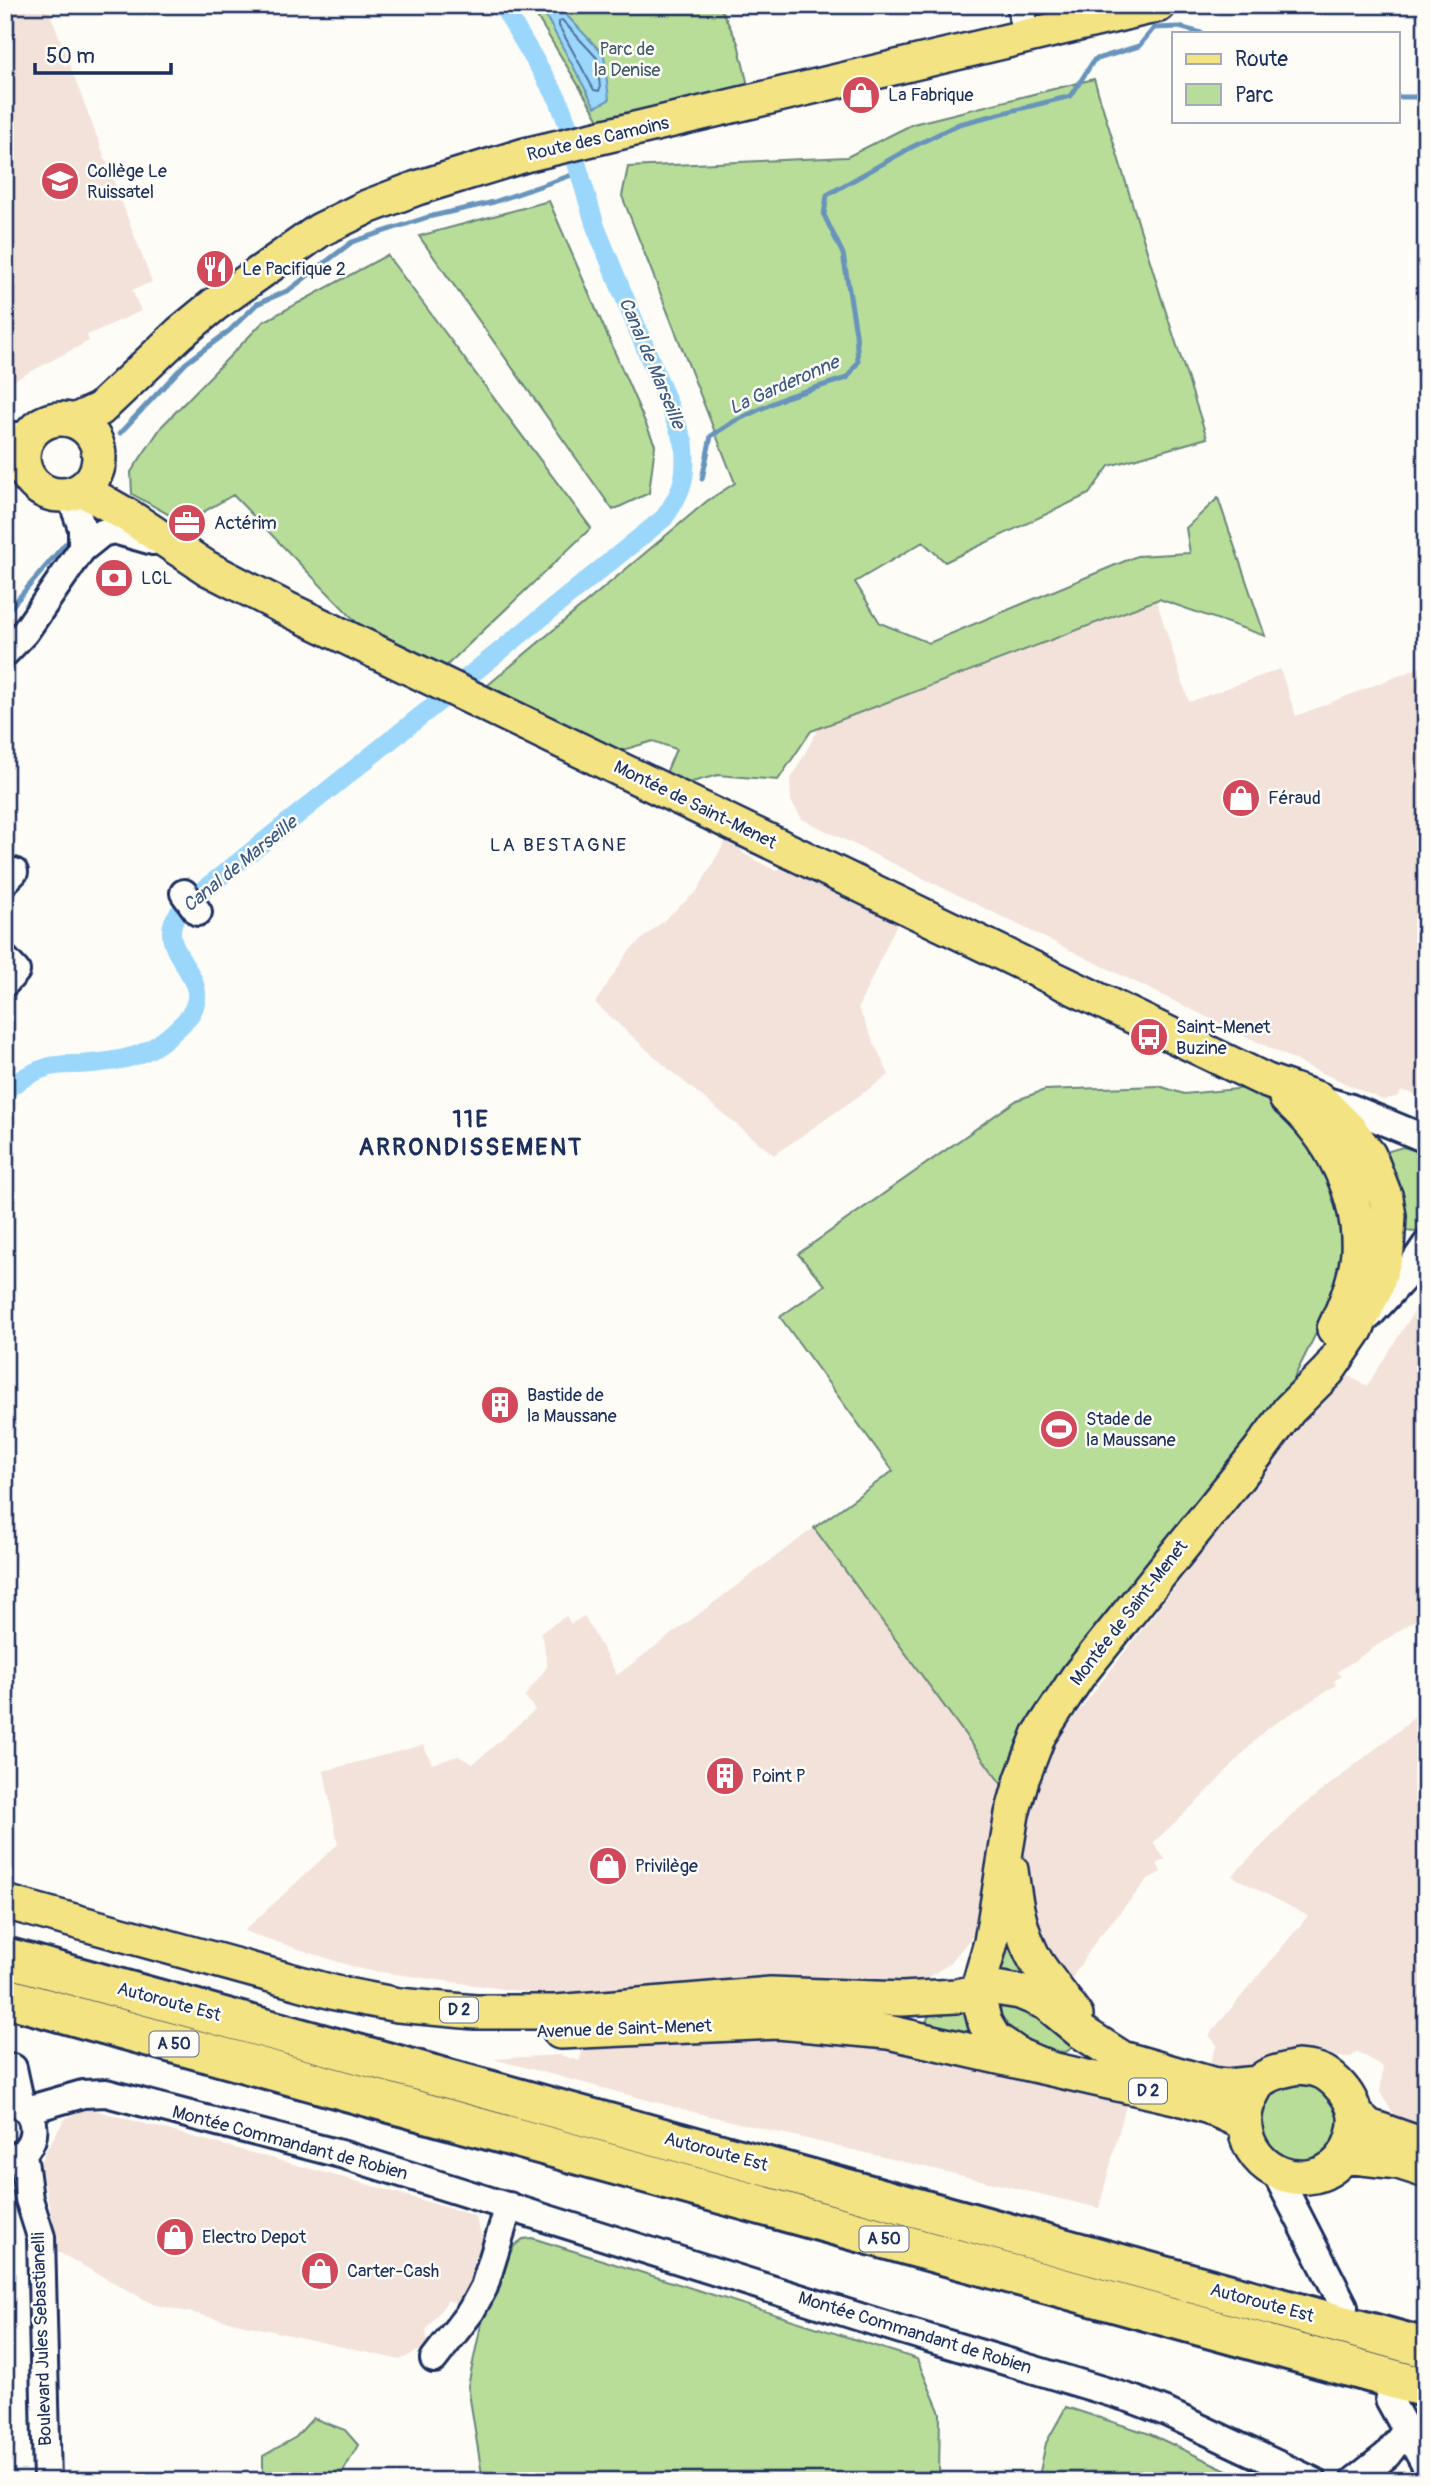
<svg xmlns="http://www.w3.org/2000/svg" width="1431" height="2486" font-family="Pangolin,sans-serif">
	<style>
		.built { fill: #f3e2d9 }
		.green { fill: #b8dd98; stroke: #6a867b; stroke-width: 2 }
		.water { fill: #9bd7fb; stroke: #6894bc; stroke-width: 2 }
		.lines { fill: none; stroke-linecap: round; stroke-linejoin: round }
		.shore { stroke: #4e729d; stroke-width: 2 }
		.stream { stroke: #6894bc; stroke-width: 5 }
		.canal { stroke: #9bd7fb; stroke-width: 19 }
		.minor-casing { stroke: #1b2f5e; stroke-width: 32 }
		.major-casing { stroke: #1b2f5e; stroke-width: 38 }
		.highway-casing { stroke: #1b2f5e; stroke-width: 44 }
		.minor { stroke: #fdfcf7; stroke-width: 26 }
		.major { stroke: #f4e382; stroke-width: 33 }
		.highway { stroke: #f4e382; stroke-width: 38 }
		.labels { text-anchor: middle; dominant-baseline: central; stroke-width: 5; stroke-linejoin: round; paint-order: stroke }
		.shield { fill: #fdfcf7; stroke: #5f6c8c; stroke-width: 2 }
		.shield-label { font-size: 16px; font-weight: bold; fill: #1b2f5e }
		.park-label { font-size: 18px; fill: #425a6c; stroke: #fdfcf7 }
		.poi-label { font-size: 18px; fill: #1b2f5e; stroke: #fdfcf7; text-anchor: start }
		.street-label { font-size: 18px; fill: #1b2f5e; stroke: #fdfcf7 }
		.water-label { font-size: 19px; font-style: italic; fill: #3b5985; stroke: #fdfcf7 }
		.neighbourhood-label { font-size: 19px; letter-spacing: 2px; fill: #1b2f5e; stroke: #fdfcf7 }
		.district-label { font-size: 24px; font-weight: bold; letter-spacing: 2px; fill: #1b2f5e; stroke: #fdfcf7 }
	</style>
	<rect width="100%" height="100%" fill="#fdfcf7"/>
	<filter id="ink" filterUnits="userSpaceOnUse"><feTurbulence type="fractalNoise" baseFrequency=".0143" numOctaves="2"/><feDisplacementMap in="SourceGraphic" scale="14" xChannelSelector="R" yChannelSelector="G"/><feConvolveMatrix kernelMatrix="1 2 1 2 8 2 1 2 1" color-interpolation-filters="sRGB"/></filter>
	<g filter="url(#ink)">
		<path class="built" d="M5,5h42l105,277 -20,8 9,21 -54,24 2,6 -84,44z
			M1152,587l37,115 91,-33 16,47 130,-51v448l-6,-18 -18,-4 -6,6 -13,3 -70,-31 -511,-250 -11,-18 -1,-20 35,-65z
			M729,835l15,19 32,17 14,-7 110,53 -42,91 31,67 -115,80 -102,-83 -77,-69 34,-52 68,-60z
			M1426,1293v320l-89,59 4,4 -7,5 2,4 -71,45 -59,63 -53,50 12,16 -8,5 4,8 -13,7 -51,60 -29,45 -32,-60 -9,-34 -2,-55 9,-44 25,-54 135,-175 84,-116 66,-73 23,13z
			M814,1528l188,257 -27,148 -25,30 -25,17 -15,4 -59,-5 -260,22 -231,-32 -116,-38 94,-87 -14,-73 99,-26 9,19 26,-8 15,8 62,-54 -10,-14 22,-29 -3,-24 -4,-10 26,-17 5,8 13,-8 33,59z
			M1426,1703v429l-31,-15 -15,-25 3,-25 -26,-16 -6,6h-13l-16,-6 -20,-1 -38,8 -20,14 -37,-3 10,-24 -8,-10 99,-119 -76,-40 64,-65 110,-86z
			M774,2035l105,5 248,61 -28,107 -406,-96 -200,-53 67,-4 19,6 6,-18z
			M83,2110h11l283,77 98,29 8,24 -14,47 -13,17 -8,-4 -22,30 2,16 -28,14 -247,-56 -97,-53 -2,-26 -14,-60 6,-15 19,-31z"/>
		<path class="green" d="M530,5h189l19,38 11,47 -146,36z
			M1094,79l68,221 45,138 -98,28 -20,28 -144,68 -22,-20 -68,40 25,41 49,20 208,-87 53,-3 -4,-25 32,-30 47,138 -106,-37 -348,132 -33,49 -60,-5 -37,10 -17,-7 12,-29 -23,-8 -40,12 -131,-63 225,-189 28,-18 -113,-287 6,-29 219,-10 66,-33z
			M549,201l106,244 -6,48 -36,17 -194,-274z
			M387,255l204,273 -146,139 -80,-36 -132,-136 -49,28 -52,-29 -1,-22 31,-46 101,-104z
			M1159,1086l25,8 64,-6 43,29 46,63 7,58 -5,38 -11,33 -38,77 -88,108 2,6 -162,200 -25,41 -15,44 -188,-257 79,-57 -113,-154 45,-32 -27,-31 219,-154 28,-10z
			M1403,1147l23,7v75c-9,5 -18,3 -27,-1l-15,-70 5,-7z
			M1012,1941l26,38h-42l9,-35z
			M989,1997l24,3 61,43 -1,4 -7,5 -13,-1 -43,-14z
			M968,2002l14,36 -54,-11 -2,-5 4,-9z
			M1319,2081c14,20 32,40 14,63 -32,41 -92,0 -67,-45 3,-5 9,-12 15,-14 12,-4 26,-3 38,-4z
			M532,2238l385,121 23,54 -1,62 5,6h-461l-15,-95 14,-66 11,-20 13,-44 9,-11 8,-6z
			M1066,2407l84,27 100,47h-212l8,-38z
			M313,2418l32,12 13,15 -20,36h-75v-25l33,-19z"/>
		<path class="water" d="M557,5l47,50 5,45 -14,7 -54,-100z"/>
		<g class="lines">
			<path class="shore" d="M562,20l35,38 3,30 -1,3 -5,-1 -35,-64v-4z"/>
			<path class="stream" d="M1398,97h28
				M120,433l66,-70 43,-32 28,-27 32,-14 63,-48 76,-25 66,-15 78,-27
				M702,479l9,-43 22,-14 53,-25 61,-19 11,-16 -2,-29 -13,-79 -19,-39 3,-20 85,-48 47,-23 112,-28 23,-36 45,-14 15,-18 25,-1 22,6
				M5,614l60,-70"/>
			<path class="canal" d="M502,5l56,94 11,29
				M463,681l201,-163c20,-28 23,-43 20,-76l-88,-214 -20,-67
				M5,1090c14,-9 26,-18 43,-23 11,-3 25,-2 37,-3 46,-4 66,-8 100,-43 36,-39 -24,-63 -12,-98 5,-13 19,-22 28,-31l246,-197"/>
			<defs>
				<path id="minor" d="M1021,5l5,32
					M5,437l26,-2
					M5,466l21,6
					M70,495l12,33v21
					M5,653l20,-21 57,-83 20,-16 12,-3 39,11
					M5,881l9,-9
					M184,893l14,19
					M5,959l11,12 -11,12
					M1319,1099l32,9 75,31
					M1369,1316l34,-37 23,-34
					M5,2085l8,-17 8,37
					M5,2100c38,3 38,54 0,60
					M27,2110l56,-16 23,-1 238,62 554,174 234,70 34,13 147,69
					M23,2153l6,46 12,38 6,244
					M1276,2173l68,133
					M434,2359l37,-48 13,-24 25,-81
					M1389,2399l37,67
					M1354,2481l33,-26 18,-23"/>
				<path id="major" d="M23 457a38 38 0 1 1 76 0a38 38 0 1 1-76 0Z
					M74,421l26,-12 80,-76 34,-28 106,-75 47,-23 50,-19 108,-33 634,-150
					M83,490l47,27 77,51 76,39 984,474 52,18 31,31 19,25 17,43 3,18 -2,34 -11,37 -20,43 -28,41 -39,39 -30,41 -181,225 -39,59 -17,44 -10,35 -21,128 -14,50 8,31 9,15 26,18 28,12
					M1286,1098c44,37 75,96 72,155 -2,26 -13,53 -24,76
					M1011,1870c4,32 9,65 26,93 12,18 26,35 39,53
					M5,1902l331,91 62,12 77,7h81l215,-18 131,5 54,-3 39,-8 25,4 26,11 34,28 42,27 90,26 15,2 31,-3
					M560,2032l218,-10 110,10 291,66 30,9 35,16
					M1298,2067c7,1 15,1 22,4 6,2 12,7 17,12 21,21 23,41 10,68 -6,12 -19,22 -33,25 -46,10 -85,-37 -63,-80 2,-4 5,-10 8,-14 10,-10 26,-12 39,-15z
					M1355,2114l14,12 57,20
					M1345,2156l53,6 28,9"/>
				<path id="highway" d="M5,1957l1421,391
					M5,1997l1421,391"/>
			</defs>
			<use href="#minor" class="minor-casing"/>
			<use href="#major" class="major-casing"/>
			<use href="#highway" class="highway-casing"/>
			<use href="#minor" class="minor"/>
			<use href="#major" class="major"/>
			<use href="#highway" class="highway"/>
		</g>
	</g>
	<defs>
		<symbol id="shop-disc" viewBox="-11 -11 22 22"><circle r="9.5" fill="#d1495b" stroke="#fdfcf7"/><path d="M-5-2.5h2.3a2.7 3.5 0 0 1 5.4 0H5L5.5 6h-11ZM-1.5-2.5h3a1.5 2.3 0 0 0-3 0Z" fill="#fff"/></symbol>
		<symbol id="school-disc" viewBox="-11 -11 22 22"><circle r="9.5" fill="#d1495b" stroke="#fdfcf7"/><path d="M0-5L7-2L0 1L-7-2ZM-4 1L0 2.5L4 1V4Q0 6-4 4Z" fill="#fff"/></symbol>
		<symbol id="restaurant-disc" viewBox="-11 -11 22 22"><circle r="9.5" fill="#d1495b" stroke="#fdfcf7"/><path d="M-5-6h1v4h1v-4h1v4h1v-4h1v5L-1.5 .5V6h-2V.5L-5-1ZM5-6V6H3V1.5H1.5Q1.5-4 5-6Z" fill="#fff"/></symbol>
		<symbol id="office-disc" viewBox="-11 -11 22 22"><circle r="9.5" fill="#d1495b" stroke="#fdfcf7"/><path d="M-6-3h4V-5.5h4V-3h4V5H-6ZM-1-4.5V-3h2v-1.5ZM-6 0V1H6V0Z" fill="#fff"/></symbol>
		<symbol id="bank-disc" viewBox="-11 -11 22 22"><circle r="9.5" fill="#d1495b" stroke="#fdfcf7"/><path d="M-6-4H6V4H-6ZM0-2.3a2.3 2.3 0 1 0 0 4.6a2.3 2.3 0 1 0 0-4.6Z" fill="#fff"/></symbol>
		<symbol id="bus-disc" viewBox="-11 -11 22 22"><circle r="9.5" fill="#d1495b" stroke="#fdfcf7"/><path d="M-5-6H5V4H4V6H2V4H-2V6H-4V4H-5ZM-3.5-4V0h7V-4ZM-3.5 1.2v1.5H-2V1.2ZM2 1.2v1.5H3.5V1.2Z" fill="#fff"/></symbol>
		<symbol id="building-disc" viewBox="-11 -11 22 22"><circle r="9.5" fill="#d1495b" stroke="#fdfcf7"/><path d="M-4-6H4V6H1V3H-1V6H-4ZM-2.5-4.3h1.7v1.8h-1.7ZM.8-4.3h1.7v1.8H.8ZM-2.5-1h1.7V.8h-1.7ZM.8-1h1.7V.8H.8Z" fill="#fff"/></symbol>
		<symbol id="stadium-disc" viewBox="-11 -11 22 22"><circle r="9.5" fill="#d1495b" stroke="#fdfcf7"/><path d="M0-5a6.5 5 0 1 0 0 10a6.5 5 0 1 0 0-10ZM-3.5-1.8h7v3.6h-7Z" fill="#fff"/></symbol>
	</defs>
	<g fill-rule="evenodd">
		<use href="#shop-disc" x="839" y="73" width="44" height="44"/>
		<use href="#school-disc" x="38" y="159" width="44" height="44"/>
		<use href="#restaurant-disc" x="193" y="247" width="44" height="44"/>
		<use href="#office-disc" x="165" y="501" width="44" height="44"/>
		<use href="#bank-disc" x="92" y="556" width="44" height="44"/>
		<use href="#shop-disc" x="1219" y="776" width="44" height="44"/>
		<use href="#bus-disc" x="1127" y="1015" width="44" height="44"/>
		<use href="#building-disc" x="478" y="1383" width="44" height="44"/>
		<use href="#stadium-disc" x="1037" y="1407" width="44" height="44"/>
		<use href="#building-disc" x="703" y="1754" width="44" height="44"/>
		<use href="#shop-disc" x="586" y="1844" width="44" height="44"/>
		<use href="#shop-disc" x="153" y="2215" width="44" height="44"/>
		<use href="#shop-disc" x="298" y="2249" width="44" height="44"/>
	</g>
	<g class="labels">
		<g class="shield">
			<rect x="440" y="1997.5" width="38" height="25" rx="5"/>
			<rect x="149.5" y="2031.5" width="49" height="25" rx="5"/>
			<rect x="1129" y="2078.5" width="38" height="25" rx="5"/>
			<rect x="859.5" y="2226.5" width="49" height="25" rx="5"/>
		</g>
		<g class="shield-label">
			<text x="459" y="2010">D 2</text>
			<text x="174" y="2044">A 50</text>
			<text x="1148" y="2091">D 2</text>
			<text x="884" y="2239">A 50</text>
		</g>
		<g class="park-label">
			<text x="627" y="49">Parc de<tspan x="627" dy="21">la Denise</tspan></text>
		</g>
		<g class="poi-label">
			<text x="888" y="95">La Fabrique</text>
			<text x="87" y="171">Collège Le<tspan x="87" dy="21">Ruissatel</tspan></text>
			<text x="242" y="269">Le Pacifique 2</text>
			<text x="214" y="523">Actérim</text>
			<text x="141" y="578">LCL</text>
			<text x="1268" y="798">Féraud</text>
			<text x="1176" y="1027">Saint-Menet<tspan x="1176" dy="21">Buzine</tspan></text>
			<text x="527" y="1395">Bastide de<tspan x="527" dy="21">la Maussane</tspan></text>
			<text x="1086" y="1419">Stade de<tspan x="1086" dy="21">la Maussane</tspan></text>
			<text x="752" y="1776">Point P</text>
			<text x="635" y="1866">Privilège</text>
			<text x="202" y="2237">Electro Depot</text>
			<text x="347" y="2271">Carter-Cash</text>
		</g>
		<g class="street-label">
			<text transform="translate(598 139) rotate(-13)">Route des Camoins</text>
			<text transform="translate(695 805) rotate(26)">Montée de Saint-Menet</text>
			<text transform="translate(1129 1613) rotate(-52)">Montée de Saint-Menet</text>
			<text transform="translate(169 2002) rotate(15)">Autoroute Est</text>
			<text transform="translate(624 2029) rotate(-2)">Avenue de Saint-Menet</text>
			<text transform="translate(290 2143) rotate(15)">Montée Commandant de Robien</text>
			<text transform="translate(716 2152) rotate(15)">Autoroute Est</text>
			<text transform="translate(1262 2303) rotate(15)">Autoroute Est</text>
			<text transform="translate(915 2333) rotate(17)">Montée Commandant de Robien</text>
			<text transform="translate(42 2339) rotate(-92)">Boulevard Jules Sebastianelli</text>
		</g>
		<g class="water-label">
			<text transform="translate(652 363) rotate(67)">Canal de Marseille</text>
			<text transform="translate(784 385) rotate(-24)">La Garderonne</text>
			<text transform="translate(240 864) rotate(-39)">Canal de Marseille</text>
		</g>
		<g class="neighbourhood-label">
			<text x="559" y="845">LA BESTAGNE</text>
		</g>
		<g class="district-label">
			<text x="471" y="1119">11E<tspan x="471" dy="28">ARRONDISSEMENT</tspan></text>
		</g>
	</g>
	<rect width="1431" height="2486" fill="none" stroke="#fdfcf7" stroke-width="28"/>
	<rect x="14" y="14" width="1403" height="2458" fill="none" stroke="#1b2f5e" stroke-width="2.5" filter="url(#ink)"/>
	<rect x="1172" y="32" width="228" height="91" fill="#fdfcf7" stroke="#a3aaba" stroke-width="2"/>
	<rect x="1186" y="54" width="35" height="10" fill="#f4e382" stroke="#a3aaba" stroke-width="2"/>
	<text x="1235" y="66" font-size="21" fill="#1b2f5e">Route</text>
	<rect x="1186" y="84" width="35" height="21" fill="#b8dd98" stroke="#a3aaba" stroke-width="2"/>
	<text x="1235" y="102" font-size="21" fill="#1b2f5e">Parc</text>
	<path d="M35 63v10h136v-10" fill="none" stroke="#1b2f5e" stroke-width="3.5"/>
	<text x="46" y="63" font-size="21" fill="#1b2f5e" stroke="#fdfcf7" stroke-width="5" paint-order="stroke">50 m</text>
</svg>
